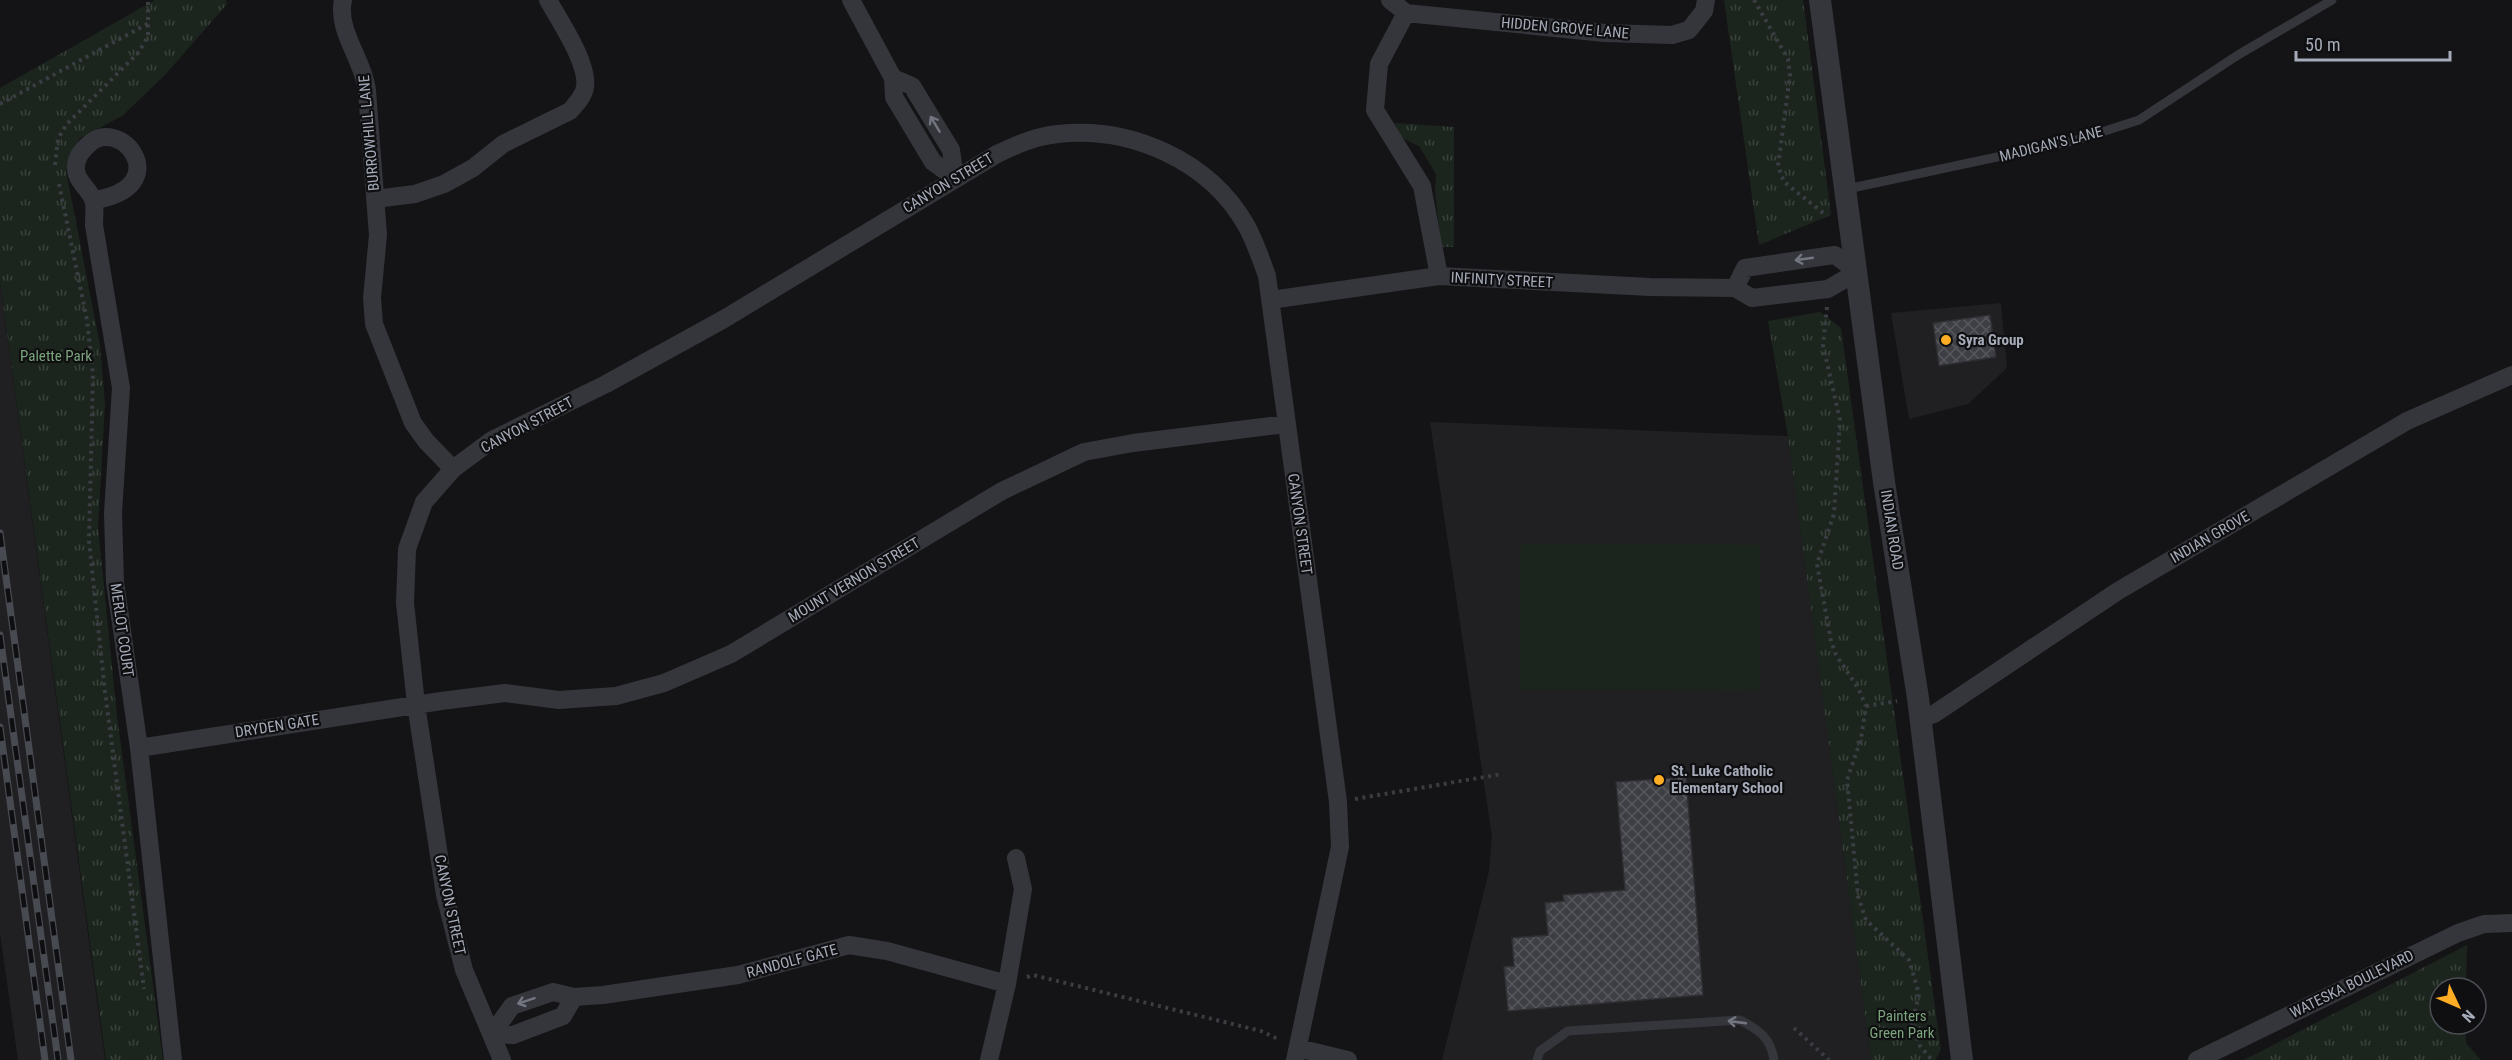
<svg xmlns="http://www.w3.org/2000/svg" width="2512" height="1060" font-family="'Roboto Condensed',sans-serif">
	<style>
		.built { fill: #202023 }
		.park { fill: url(#park-tufts) }
		.garden { fill: #1c251d }
		.building { fill: url(#building-cross-hatch); stroke: #2e2e32; stroke-width: 1.5 }
		.lines { fill: none; stroke-linecap: round; stroke-linejoin: round }
		.path { stroke: #3b3d43; stroke-width: 4; stroke-dasharray: 3 4.5; stroke-linecap: butt }
		.service { stroke: #35363c; stroke-width: 9 }
		.minor { stroke: #35363c; stroke-width: 18 }
		.tertiary { stroke: #35363c; stroke-width: 22 }
		.rail-casing { stroke: #484a51; stroke-width: 7 }
		.rail { stroke: #0f0f11; stroke-width: 4.5; stroke-dasharray: 14; stroke-linecap: butt }
		.oneway { stroke: #737680 }
		.poi-dot { fill: #ffad24; stroke: #0f0f11; stroke-width: 2 }
		.labels { text-anchor: middle; dominant-baseline: central; stroke-width: 4.5; stroke-linejoin: round; paint-order: stroke }
		.street-label { font-size: 15px; fill: #a5abb8; stroke: #0f0f11 }
		.poi-label { font-size: 15px; font-weight: bold; fill: #a5abb8; stroke: #0f0f11; text-anchor: start }
		.park-label { font-size: 15px; fill: #7ba47c; stroke: #0f0f11 }
	</style>
	<defs>
		<pattern id="park-tufts" width="24" height="20" patternUnits="userSpaceOnUse" patternTransform="scale(1.5)"><rect width="24" height="20" fill="#1c251d"/><path d="M3 7l-1-3M5 7V3M7 7l1-3M15 17l-1-3M17 17v-4M19 17l1-3" fill="none" stroke="#3a423c"/></pattern>
		<pattern id="building-cross-hatch" width="8" height="8" patternUnits="userSpaceOnUse" patternTransform="scale(1.5)"><rect width="8" height="8" fill="#3e3f44"/><path d="M0 0l8 8M0 8l8-8" fill="none" stroke="#57585d"/></pattern>
	</defs>
	<rect width="100%" height="100%" fill="#141416"/>
	<path class="built" d="M0,282l105,778h-87l-18,-127z
		M2001,303l6,65 -39,36 -59,15 -18,-106z
		M1430,422l358,14 83,624h-429l47,-189 3,-34z"/>
	<path class="park" d="M155,0h71l1,4 -63,72 -42,40 -42,22 -10,17 -4,16 34,174 5,59 -7,123 19,189 46,344h-57l-106,-779v-193z
		M1724,0h79l28,215 -72,30z
		M1394,123l60,4v120h-13l-6,-56 1,-17 -17,-28 -17,-8z
		M1820,312l21,16 100,722 -6,10h-64l-83,-623 -20,-116z
		M2467,945l-1,43h-26v36h26v19l15,17h-237z"/>
	<path class="garden" d="M1521,544l239,1 -1,146 -239,-1z"/>
	<path class="building" d="M1990,315l6,42 -57,9 -6,-43z
		M1686,777l17,218 -195,16 -4,-44 10,-1 -2,-28 36,-3 -3,-32 19,-2 -1,-6 62,-5 -9,-108z"/>
	<g class="lines">
		<path class="path" d="M1754,0l34,59 2,16 -12,91 6,16 43,34
			M0,104l149,-81
			M55,165l3,-26 8,-14 73,-73 9,-16v-36
			M59,184l28,136 6,54 -4,167 16,151 39,297
			M1827,307l-4,38 17,75 -6,94 -17,50 14,77 5,14 22,33 8,18 -5,33 -14,41 11,116 8,24 43,40 10,34 -7,31 8,21 12,14
			M1866,706l31,-5
			M1355,799l147,-25
			M1027,977l6,-2 228,56 19,9
			M1794,1028l35,32"/>
		<path class="service" d="M1847,189l230,-49 62,-20 99,-65 94,-55
			M1537,1060l3,-9 28,-20 172,-11c19,10 31,18 34,40"/>
		<path class="minor" d="M343,0c-7,30 21,61 24,91l11,144 -6,63 2,26 39,99 13,18 27,28
			M851,0l42,78 1,19 39,65 22,16
			M1390,0l16,13 199,20 67,2 17,-5 15,-19 2,-11
			M1406,13l-27,51 -4,46 47,76 17,90
			M893,78l19,8 39,64 4,28
			M375,199l40,-5 29,-10 29,-16 30,-24 67,-33c6,-7 14,-15 15,-24 4,-23 -26,-67 -37,-87
			M94,200c84,-13 26,-87 -6,-55 -6,5 -11,12 -12,20 -2,16 14,23 18,37 1,7 0,16 0,23l27,163 -8,125 2,69 24,166 34,312
			M1270,300l169,-24 211,11 85,1 17,10 76,-9 29,-17 -22,-17 -8,1 -82,12 -10,20
			M1920,718l14,-4 184,-123 289,-170 105,-46
			M139,748l302,-47 64,-8 54,7 57,-4 48,-13 67,-29 271,-163 82,-39 49,-9 153,-19
			M492,1034l20,-28 41,-14 21,5 29,-2 135,-20 111,-30 38,6 120,33
			M492,1034l21,1 50,-19 11,-19
			M1298,1048l50,12
			M502,1060l-38,-90 -19,-75 -29,-191 -11,-101 2,-54 17,-47 29,-33 39,-29 114,-56 118,-65 273,-165c19,-9 39,-18 61,-20 72,-8 151,26 188,91 9,16 15,34 21,51l71,526 2,45 -45,213
			M989,1060l18,-76 16,-95 -7,-31
			M2197,1060l261,-127 26,-9 28,-1"/>
		<path class="tertiary" d="M1820,0l64,482 34,216 44,362"/>
		<defs>
			<path id="rail" d="M0,533l71,527
				M0,635l58,425
				M0,727l45,333"/>
		</defs>
		<use href="#rail" class="rail-casing"/>
		<use href="#rail" class="rail"/>
	</g>
	<defs><path id="oneway-shaft" d="M-6 0H5M1.5-3L5.5 0L1.5 3" fill="none" stroke-width="1.6" stroke-linecap="round" stroke-linejoin="round" transform="scale(1.5)"/></defs>
	<g class="oneway">
		<use href="#oneway-shaft" transform="translate(935 124) rotate(-121)"/>
		<use href="#oneway-shaft" transform="translate(1804 259) rotate(172)"/>
		<use href="#oneway-shaft" transform="translate(526 1001) rotate(161)"/>
		<use href="#oneway-shaft" transform="translate(1737 1022) rotate(-172)"/>
	</g>
	<g class="poi-dot">
		<circle cx="1946" cy="340" r="6"/>
		<circle cx="1659" cy="780" r="6"/>
	</g>
	<g class="labels">
		<g class="street-label">
			<text transform="translate(1565 28) rotate(5)">HIDDEN GROVE LANE</text>
			<text transform="translate(369 133) rotate(-95)">BURROWHILL LANE</text>
			<text transform="translate(2051 144) rotate(-14)">MADIGAN'S LANE</text>
			<text transform="translate(948 183) rotate(-31)">CANYON STREET</text>
			<text transform="translate(1502 280) rotate(3)">INFINITY STREET</text>
			<text transform="translate(527 425) rotate(-28)">CANYON STREET</text>
			<text transform="translate(1300 524) rotate(82)">CANYON STREET</text>
			<text transform="translate(1892 530) rotate(81)">INDIAN ROAD</text>
			<text transform="translate(2210 537) rotate(-30)">INDIAN GROVE</text>
			<text transform="translate(854 580) rotate(-31)">MOUNT VERNON STREET</text>
			<text transform="translate(122 630) rotate(82)">MERLOT COURT</text>
			<text transform="translate(277 726) rotate(-9)">DRYDEN GATE</text>
			<text transform="translate(450 905) rotate(78)">CANYON STREET</text>
			<text transform="translate(792 961) rotate(-15)">RANDOLF GATE</text>
			<text transform="translate(2352 984) rotate(-26)">WATESKA BOULEVARD</text>
		</g>
		<g class="poi-label">
			<text x="1958" y="340">Syra Group</text>
			<text x="1671" y="771">St. Luke Catholic<tspan x="1671" dy="17">Elementary School</tspan></text>
		</g>
		<g class="park-label">
			<text x="56" y="356">Palette Park</text>
			<text x="1902" y="1016">Painters<tspan x="1902" dy="17">Green Park</tspan></text>
		</g>
	</g>
	<g transform="translate(2458 1006) rotate(134)"><circle r="28" fill="#0f0f11" stroke="#4b4d54" stroke-width="1.5"/>
	<path d="M0-4.5L10 22L0 15L-10 22Z" fill="#ffad24"/>
	<text y="-9" font-size="16" font-weight="bold" text-anchor="middle" fill="#a5abb8">N</text>
	</g>
	<path d="M2296 51v9h154v-9" fill="none" stroke="#a5abb8" stroke-width="3"/>
	<text x="2305" y="51" font-size="18" fill="#a5abb8" stroke="#0f0f11" stroke-width="4.5" paint-order="stroke">50 m</text>
</svg>
